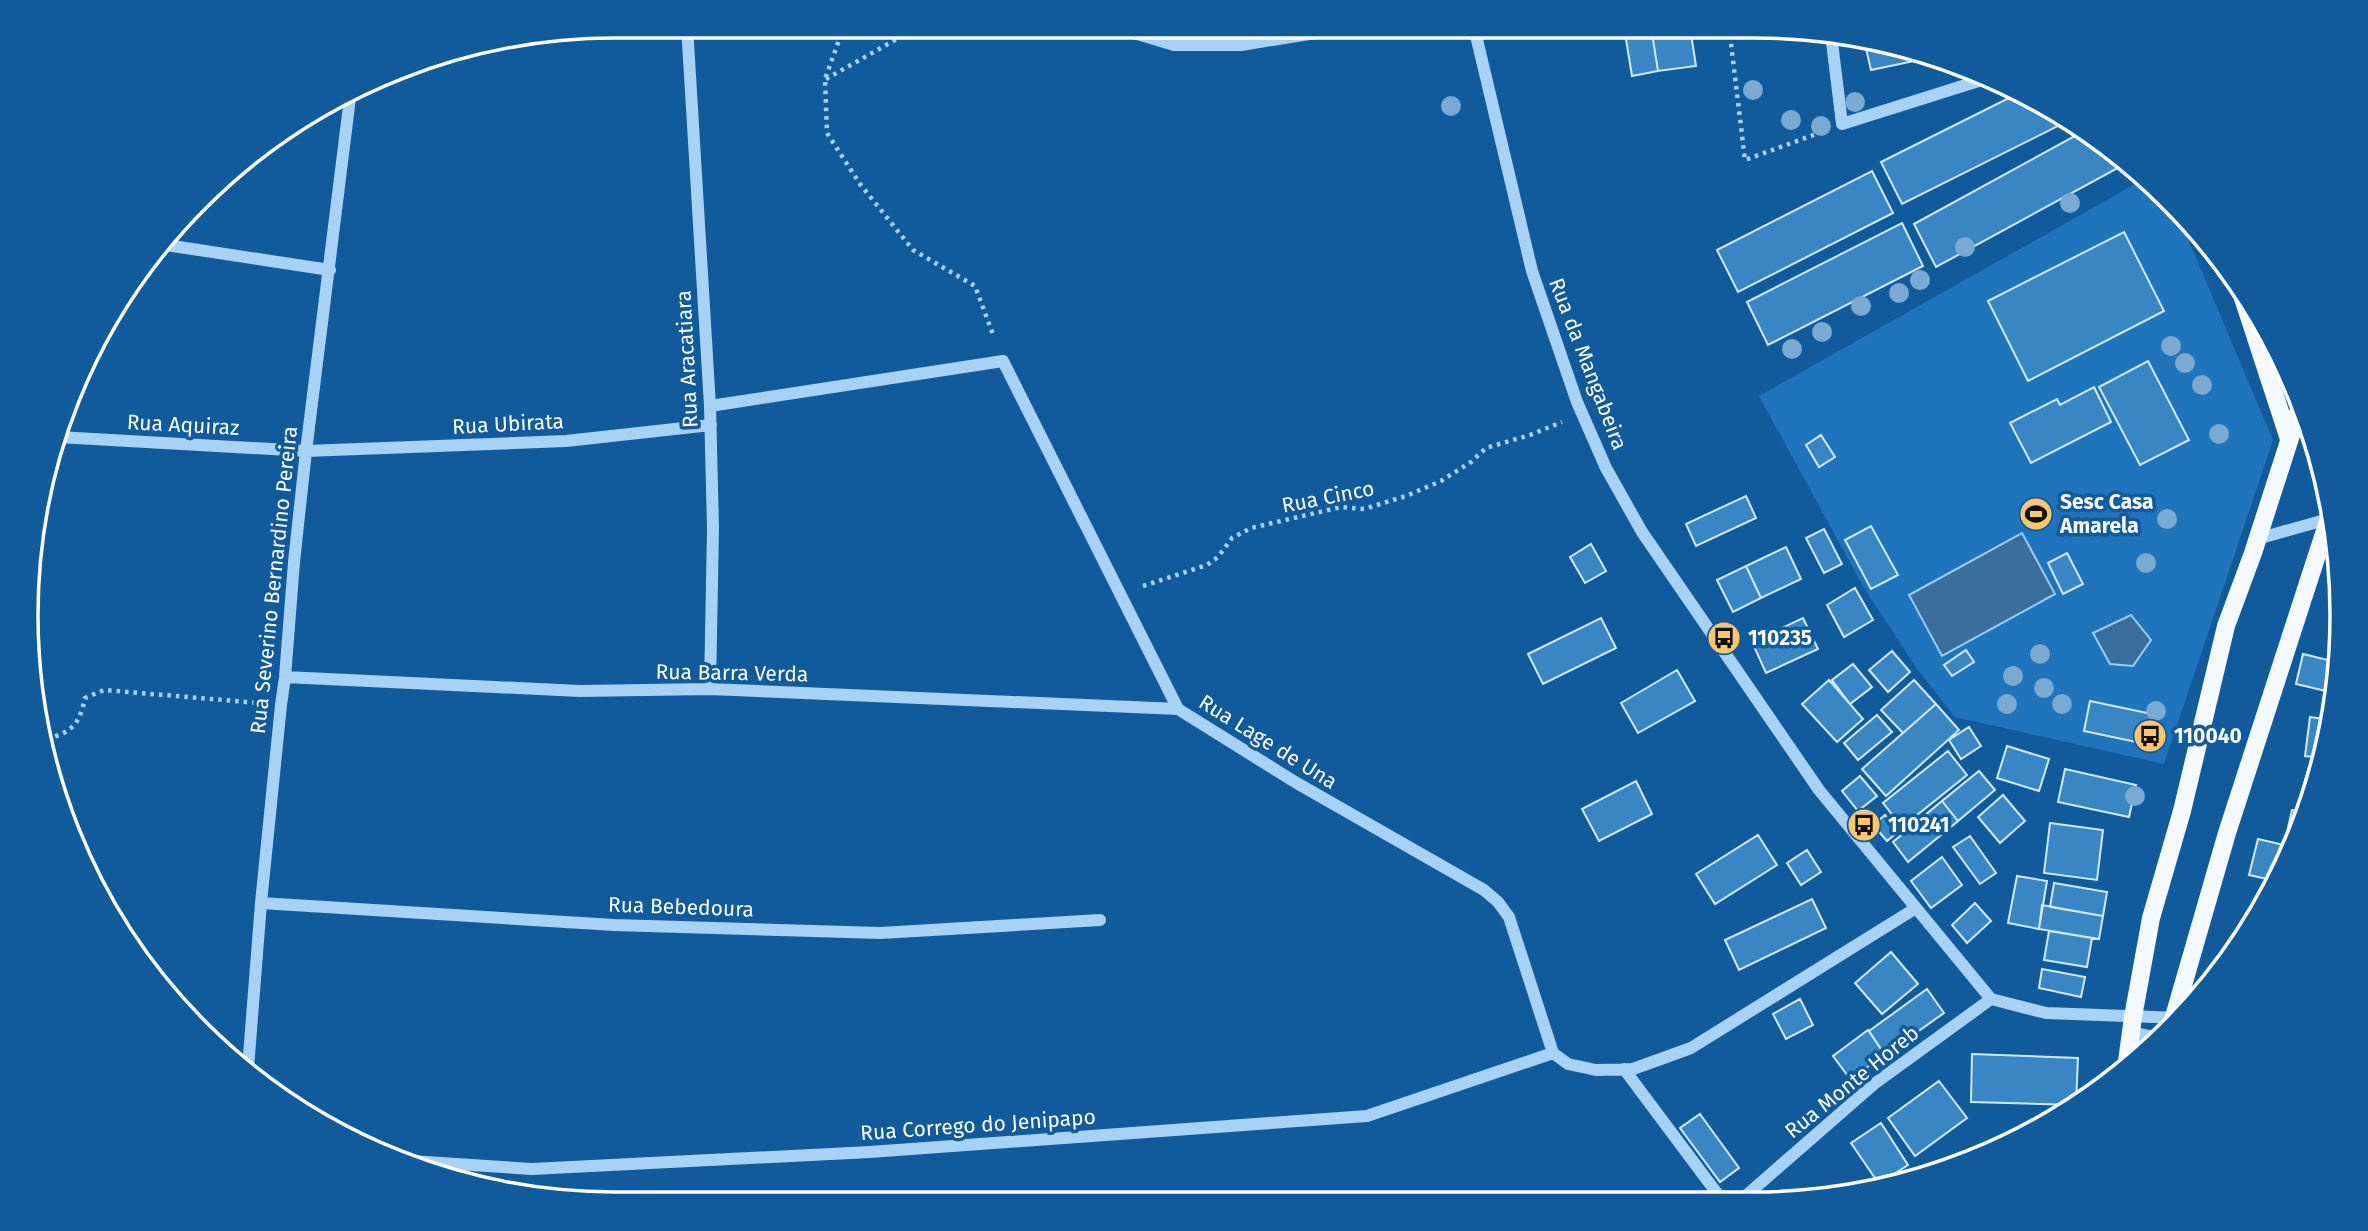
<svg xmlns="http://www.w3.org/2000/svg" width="2368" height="1231" font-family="'Fira Sans',sans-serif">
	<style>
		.green { fill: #2074bb }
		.water { fill: #396e9d; stroke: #99cef8; stroke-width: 2 }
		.building { fill: #3a85c4; stroke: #cfe9fe; stroke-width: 2 }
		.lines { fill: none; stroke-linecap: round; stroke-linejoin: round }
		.path { stroke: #a7d1f5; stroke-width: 4.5; stroke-dasharray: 3.5 5; stroke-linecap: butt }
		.minor { stroke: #a7d1f5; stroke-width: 12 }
		.major { stroke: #f4f9ff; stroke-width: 18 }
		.tree { fill: #7aa9d2 }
		.labels { text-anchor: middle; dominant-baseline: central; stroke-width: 7; stroke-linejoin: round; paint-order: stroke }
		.street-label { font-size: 21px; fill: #fff; stroke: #115b9d }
		.poi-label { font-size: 21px; font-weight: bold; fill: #fff; stroke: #115b9d; text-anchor: start }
		.rim { fill: none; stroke: #fff; stroke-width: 3.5 }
	</style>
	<rect width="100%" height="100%" fill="#115b9d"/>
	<path class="green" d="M2144,179l31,29 98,232 -109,324 -209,-47 -38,-48 -53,-81 -105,-192z"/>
	<path class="water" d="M2022,533l33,61 -113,62 -33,-61z
		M2131,615l20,25 -18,26 -23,-2 -17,-31z"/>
	<path class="building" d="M1624,27h27l7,44 -26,5z
		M1651,27h39l6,39 -38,5z
		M1864,40l41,6 28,11 -62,13z
		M2021,92l47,29 -166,83 -21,-42z
		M2084,131l28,17 15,15 -191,104 -22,-43z
		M1872,171l21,42 -155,79 -21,-42z
		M1902,223l21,43 -155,79 -21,-43z
		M2124,232l40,79 -136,70 -40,-80z
		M2148,361l41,79 -49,25 -41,-78z
		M2094,387l17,35 -80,41 -21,-40 47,-24 3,6z
		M1821,435l14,22 -16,10 -13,-22z
		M1746,496l10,22 -60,28 -10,-22z
		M1871,526l27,49 -27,14 -26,-49z
		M1824,529l18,35 -18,9 -18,-35z
		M1591,544l15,27 -21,12 -15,-26z
		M1786,547l15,32 -40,19 -15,-32z
		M2067,553l16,31 -20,10 -15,-31z
		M1746,566l15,32 -28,14 -16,-32z
		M1855,588l18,32 -29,17 -17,-32z
		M1601,618l15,30 -73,36 -15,-30z
		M1803,618l15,31 -52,24 -14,-31z
		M1966,650l8,12 -22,14 -8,-11z
		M1892,651l18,21 -22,20 -19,-22z
		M2303,654l29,7 -6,30 -30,-7z
		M1853,664l19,23 -22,17 -18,-24z
		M1677,670l18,31 -57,32 -17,-30z
		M1829,680l34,39 -26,23 -35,-38z
		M1914,680l22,24 -33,29 -22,-23z
		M2090,701l62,13 -6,30 -62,-13z
		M1936,704l23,26 -73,66 -24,-27z
		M1877,715l15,17 -34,28 -14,-17z
		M2310,717l20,3 -7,38 -18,-2z
		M1969,727l12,19 -20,13 -12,-19z
		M2007,746l42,13 -10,32 -42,-13z
		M1948,751l19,24 -65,52 -19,-24z
		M2309,767l12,3 -8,20 -10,-2z
		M2065,769l71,16 -7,32 -71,-15z
		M1979,771l16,19 -37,31 -16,-20z
		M1860,776l17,20 -19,15 -16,-20z
		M1636,781l16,33 -53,27 -17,-32z
		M2003,795l22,26 -25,22 -22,-26z
		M1942,801l16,20 -50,41 -15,-20z
		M2292,810l13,3 -28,69 -1,-1z
		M1885,815l14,16 -12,10 -14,-16z
		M2050,823l53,7 -6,50 -53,-7z
		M1758,835l19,30 -62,39 -19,-30z
		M1970,836l26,37 -16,11 -27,-37z
		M2258,839l26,6 -8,36 -27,-6z
		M1807,850l14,22 -20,13 -14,-22z
		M1942,857l20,28 -31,23 -20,-27z
		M2017,876l30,5 -8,48 -31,-6z
		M2054,883l53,9 -4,24 -53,-9z
		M1812,899l14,29 -87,42 -14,-30z
		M1975,903l16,18 -24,22 -15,-18z
		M2042,905l61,11 -4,23 -60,-10z
		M2049,931l43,7 -5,29 -43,-7z
		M1891,952l27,32 -36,30 -27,-31z
		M2042,969l43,8 -4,20 -42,-9z
		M1927,989l17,24 -59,42 -16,-24z
		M1800,999l13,26 -27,14 -13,-25z
		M1868,1030l17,25 -35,24 -17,-23z
		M1972,1054l106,4 -2,45 -3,2 -102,-3z
		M1939,1081l28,37 -52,38 -27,-38z
		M1700,1114l39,54 -19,14 -40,-54z
		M1881,1123l27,42 -29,19 -28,-41z"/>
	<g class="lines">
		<path class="path" d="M844,26l-19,53 2,54 33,51 53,66 62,36 19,51
			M1729,27l16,133 74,-27
			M826,79l92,-52
			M1143,586l64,-21 11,-8 14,-19 19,-10 90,-21 23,2 42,-13 35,-15 30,-19 15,-14 44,-13 32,-13
			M47,739c27,-8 32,-15 38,-41l19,-8 155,13"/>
		<path class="minor" d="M687,26l23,380 3,122 -3,161
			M1114,27l60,18h67l111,-18
			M1474,27l58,244 45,131 29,66 36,64 177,258 172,209 55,14 134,5
			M1831,34l11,90 146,-46
			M166,245l164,25
			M710,406l293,-45 175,348 117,73 189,108 14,12 11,15 44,136
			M58,437l248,14 260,-10 145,-16
			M2257,539l75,-21
			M285,677l295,14 130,-2 468,20
			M261,903l353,22 267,8 219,-13
			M1553,1053l15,11 28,6 37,-1 58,-21 225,-140
			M2137,1059l2,-25 20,4
			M248,1068l13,-165 20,-198 4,-28 9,-115 12,-111 44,-353
			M1624,1069l98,131
			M396,1160l136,9 338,-17 497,-36 186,-63
			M1741,1200l133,-116 117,-85"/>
		<path class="major" d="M2240,289l49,150
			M2171,1027l56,-194 104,-321
			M2126,1069l7,-52 18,-99 31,-107 44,-185 27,-73 48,-149"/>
	</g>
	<g class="tree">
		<circle cx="1753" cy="90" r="10"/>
		<circle cx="1855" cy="102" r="10"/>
		<circle cx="1451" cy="106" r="10"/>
		<circle cx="1791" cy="120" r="10"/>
		<circle cx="1821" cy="126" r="10"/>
		<circle cx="2070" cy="203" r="10"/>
		<circle cx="1965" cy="247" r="10"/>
		<circle cx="1920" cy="280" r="10"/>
		<circle cx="1899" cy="293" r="10"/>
		<circle cx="1861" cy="306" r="10"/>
		<circle cx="1822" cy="332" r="10"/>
		<circle cx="2171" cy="346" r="10"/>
		<circle cx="1792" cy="349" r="10"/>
		<circle cx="2185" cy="363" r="10"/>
		<circle cx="2202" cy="385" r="10"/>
		<circle cx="2219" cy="434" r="10"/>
		<circle cx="2167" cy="519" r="10"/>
		<circle cx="2146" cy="563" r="10"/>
		<circle cx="2040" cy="654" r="10"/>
		<circle cx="2013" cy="676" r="10"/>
		<circle cx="2044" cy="688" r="10"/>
		<circle cx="2007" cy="704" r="10"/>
		<circle cx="2062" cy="704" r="10"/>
		<circle cx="2156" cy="711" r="10"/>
		<circle cx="2135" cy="796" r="10"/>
	</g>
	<defs>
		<symbol id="stadium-disc" viewBox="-11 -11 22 22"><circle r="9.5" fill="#ffc66a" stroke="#115b9d"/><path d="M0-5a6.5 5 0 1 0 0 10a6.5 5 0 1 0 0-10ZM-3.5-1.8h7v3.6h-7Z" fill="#111"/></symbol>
		<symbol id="bus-disc" viewBox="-11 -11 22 22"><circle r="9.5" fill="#ffc66a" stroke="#115b9d"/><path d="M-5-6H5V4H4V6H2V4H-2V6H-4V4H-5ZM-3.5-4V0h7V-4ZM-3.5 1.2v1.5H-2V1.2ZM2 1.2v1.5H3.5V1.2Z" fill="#111"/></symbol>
	</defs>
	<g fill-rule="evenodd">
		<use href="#stadium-disc" x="2017" y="495" width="38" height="38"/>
		<use href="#bus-disc" x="1705" y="619" width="38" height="38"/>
		<use href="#bus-disc" x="2131" y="717" width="38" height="38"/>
		<use href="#bus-disc" x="1845" y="806" width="38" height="38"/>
	</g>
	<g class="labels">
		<g class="street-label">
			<text transform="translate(687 359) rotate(-93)">Rua Aracatiara</text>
			<text transform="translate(1588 364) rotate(69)">Rua da Mangabeira</text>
			<text transform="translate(508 424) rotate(-3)">Rua Ubirata</text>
			<text transform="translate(183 425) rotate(3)">Rua Aquiraz</text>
			<text transform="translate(1328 497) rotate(-11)">Rua Cinco</text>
			<text transform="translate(274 580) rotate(-84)">Rua Severino Bernardino Pereira</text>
			<text transform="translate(732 673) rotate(1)">Rua Barra Verda</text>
			<text transform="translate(1268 742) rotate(32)">Rua Lage de Una</text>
			<text transform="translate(681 907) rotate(2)">Rua Bebedoura</text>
			<text transform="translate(1852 1082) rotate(-39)">Rua Monte Horeb</text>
			<text transform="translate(978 1125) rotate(-4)">Rua Corrego do Jenipapo</text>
		</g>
		<g class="poi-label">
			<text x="2060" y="502">Sesc Casa<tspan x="2060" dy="24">Amarela</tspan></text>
			<text x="1748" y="638">110235</text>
			<text x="2174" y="736">110040</text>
			<text x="1888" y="825">110241</text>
		</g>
	</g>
	<path d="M0 0H2368V1231H0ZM615 38H1753A577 577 0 0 1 2330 615V615A577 577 0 0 1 1753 1192H615A577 577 0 0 1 38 615V615A577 577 0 0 1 615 38Z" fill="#115b9d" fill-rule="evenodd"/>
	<path class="rim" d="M615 38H1753A577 577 0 0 1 2330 615V615A577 577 0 0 1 1753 1192H615A577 577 0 0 1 38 615V615A577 577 0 0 1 615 38Z"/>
</svg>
